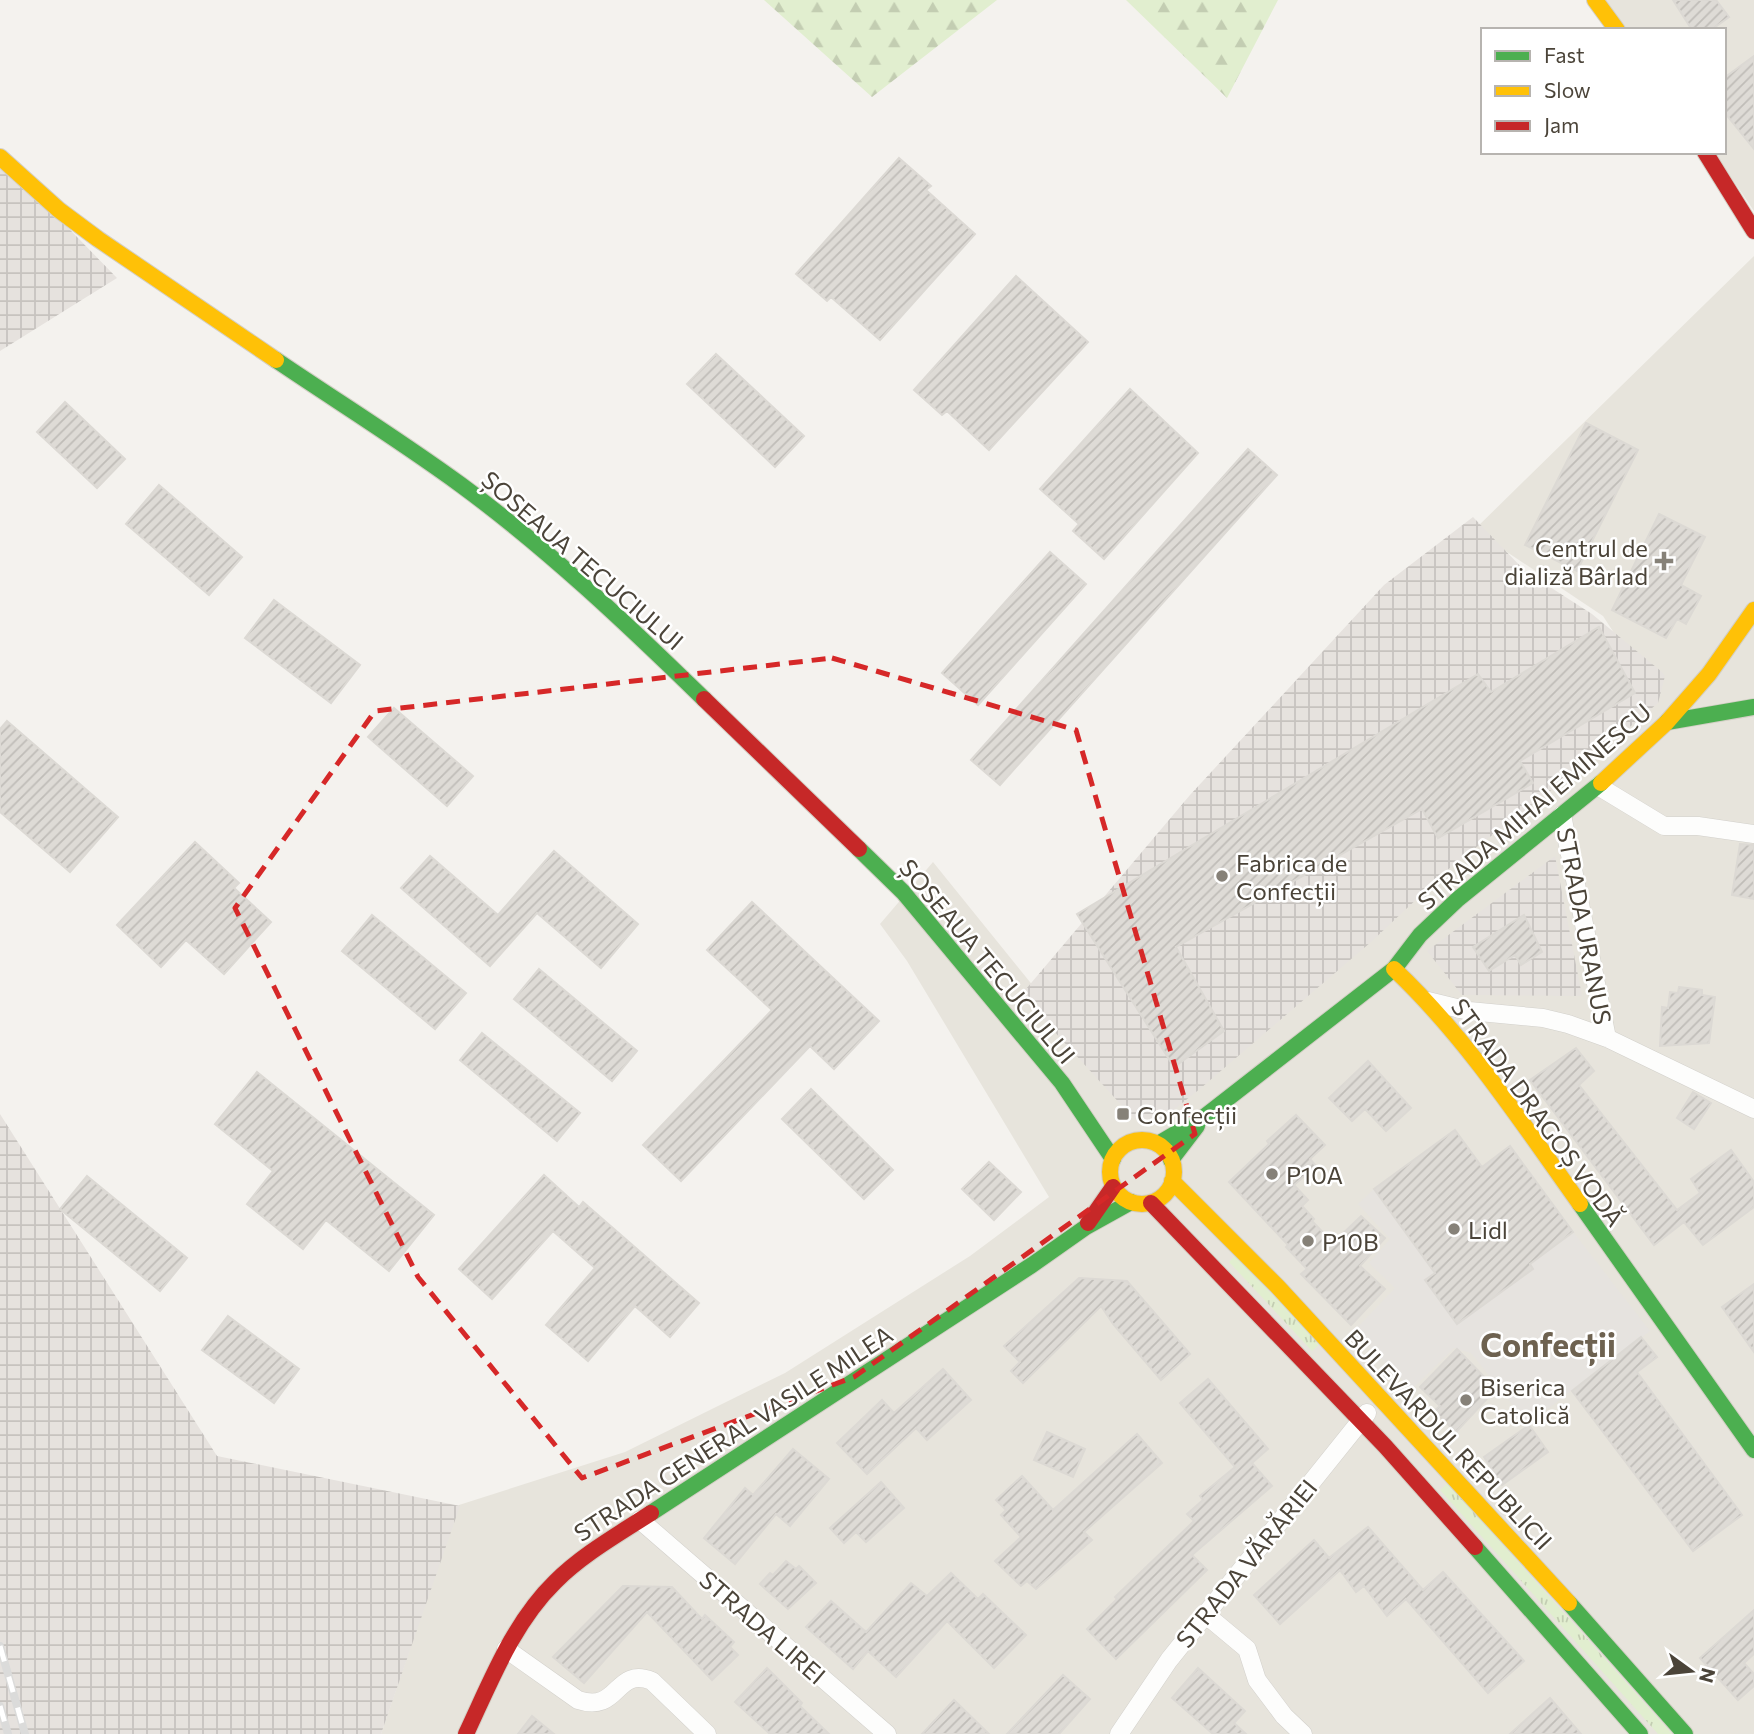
<svg xmlns="http://www.w3.org/2000/svg" width="1754" height="1734" font-family="Commissioner,sans-serif">
	<style>
		.residential { fill: #e7e4dc }
		.industrial { fill: url(#industrial-grid) }
		.grass { fill: url(#grass-tufts) }
		.forest { fill: url(#forest-firs) }
		.parking { fill: #e6e3df }
		.building { fill: url(#building-hatch); stroke: #dcd9d4; stroke-width: 2 }
		.lines { fill: none; stroke-linecap: round; stroke-linejoin: round }
		.street-casing { stroke: #d2d0cb; stroke-width: 19 }
		.fast-casing { stroke: #d3cfc5; stroke-width: 18 }
		.slow-casing { stroke: #d3cfc5; stroke-width: 18 }
		.jam-casing { stroke: #d3cfc5; stroke-width: 18 }
		.street { stroke: #fdfdfc; stroke-width: 18 }
		.fast { stroke: #4caf50; stroke-width: 16 }
		.slow { stroke: #ffc107; stroke-width: 16 }
		.jam { stroke: #c62828; stroke-width: 16 }
		.rail-casing { stroke: #dbdbda; stroke-width: 8 }
		.rail { stroke: #fff; stroke-width: 5; stroke-dasharray: 16; stroke-linecap: butt }
		.marked { fill: none; stroke: #d62828; stroke-width: 5; stroke-dasharray: 14 9; stroke-linejoin: round }
		.poi-dot { fill: #868178; stroke: #fff; stroke-width: 2.5 }
		.labels { text-anchor: middle; dominant-baseline: central; stroke-width: 5; stroke-linejoin: round; paint-order: stroke }
		.poi-label { font-size: 24px; fill: #4b4439; stroke: #fff; text-anchor: start }
		.street-label { font-size: 24px; fill: #4b4439; stroke: #fff }
		.district-label { font-size: 32px; font-weight: bold; fill: #6e6250; stroke: #fff }
	</style>
	<defs>
		<pattern id="industrial-grid" width="8" height="8" patternUnits="userSpaceOnUse" patternTransform="scale(1.75)"><rect width="8" height="8" fill="#e6e2de"/><path d="M0 4h8M4 0v8" fill="none" stroke="#c7c3bf"/></pattern>
		<pattern id="grass-tufts" width="24" height="20" patternUnits="userSpaceOnUse" patternTransform="scale(1.75)"><rect width="24" height="20" fill="#e1eecf"/><path d="M3 7l-1-3M5 7V3M7 7l1-3M15 17l-1-3M17 17v-4M19 17l1-3" fill="none" stroke="#c3cdb2"/></pattern>
		<pattern id="forest-firs" width="22" height="20" patternUnits="userSpaceOnUse" patternTransform="scale(1.75)"><rect width="22" height="20" fill="#e1eecf"/><path d="M5 1l3.5 6h-7zM16 11l3.5 6h-7z" fill="#c3cdb2"/></pattern>
		<pattern id="building-hatch" width="6" height="6" patternUnits="userSpaceOnUse" patternTransform="scale(1.75)"><rect width="6" height="6" fill="#dedbd6"/><path d="M-1 1l2-2M0 6l6-6M5 7l2-2" fill="none" stroke="#c0bdb8"/></pattern>
	</defs>
	<rect width="100%" height="100%" fill="#f4f2ee"/>
	<path class="residential" d="M1602,0h152v211l-40,-59h10v-122h-100z
		M1754,256v1478h-1373l78,-229 166,-53 160,-79 185,-117 79,-59 -142,-236 -27,-37 53,-62 202,250 516,-422 -48,-74 -129,-86z"/>
	<path class="industrial" d="M0,158l117,120 -117,73z
		M1473,517l52,54 67,43 70,58 3,4 -7,27 -67,57 -138,105 -82,77 -170,146 -40,32 -27,-1 -113,-124 169,-200 194,-210z
		M1555,856l27,140 -120,-1 -35,-44z
		M0,1114l217,342 243,50 -79,228h-381z"/>
	<path class="grass" d="M1235,1256l85,88 -8,7 -83,-89z
		M1448,1483l224,251h-14l-218,-244z"/>
	<path class="forest" d="M764,0h233l-125,97z
		M1126,0h152l-51,98z"/>
	<path class="parking" d="M1480,1164l70,86 24,-17 76,98 -122,93 -57,-71 -17,-5 -42,41 -58,-58 41,-43 -26,-25 21,-24 -32,-35 16,-15 159,80 -68,-94z"/>
	<path class="building" d="M1673,0h43l13,17 -18,13h-19z
		M1754,56v93l-30,-37v-34z
		M899,158l32,28 -5,4 49,44 -95,106 -49,-43 -4,4 -31,-27z
		M1016,276l72,66 -99,108 -42,-39 -5,4 -28,-25z
		M716,354l88,82 -29,31 -88,-83z
		M1130,389l68,64 -94,106 -31,-28 6,-7 -39,-35z
		M65,402l60,57 -28,29 -60,-56z
		M1586,423l52,27 -61,121 -52,-26z
		M1248,449l29,26 -277,310 -29,-25z
		M159,485l83,72 -33,38 -83,-71z
		M1659,514l46,23 -24,48 20,11 -15,28 -9,-5 -11,19 -54,-28z
		M1050,552l36,32 -108,121 -36,-32z
		M274,600l86,65 -29,38 -86,-65z
		M1599,627l36,66 -115,68 13,22 -95,55 -16,-29 -246,138 48,84 -50,36 -97,-153 401,-240 13,18z
		M394,708l79,68 -26,30 -79,-69z
		M7,721l111,96 -48,55 -70,-60v-83z
		M195,842l44,41 -5,5 37,34 -47,52 -38,-34 -25,27 -44,-42z
		M1740,844l14,1v54l-22,-4z
		M554,851l84,73 -37,44 -64,-55 -47,53 -89,-78 29,-32 68,59z
		M752,902l127,119 -45,48 -24,-23 -129,135 -38,-36 129,-135 -65,-60z
		M372,915l94,78 -31,36 -93,-78z
		M1524,915l18,37 -21,13 -6,-10 -26,16 -16,-24z
		M539,969l98,82 -25,30 -98,-82z
		M1679,987l23,3v5l13,2 -6,46 -49,3 2,-39 6,1 2,-16 8,1z
		M482,1033l98,80 -23,28 -97,-81z
		M1576,1048l18,23 -15,14 98,125 23,-17 -9,-14 40,-29 23,32v25l-51,38 -19,-23 -30,23 -124,-165z
		M1368,1061l43,47 -25,23 -21,-22 -13,12 -23,-23z
		M257,1072l177,143 -45,56 -63,-51 -23,29 -56,-45 26,-33 -58,-47z
		M811,1089l82,81 -29,29 -82,-80z
		M1693,1092l18,11 -17,26 -17,-11z
		M1296,1115l29,30 -15,14 6,7 -22,19 14,15 -6,6 12,13 -2,2 21,22 28,-27 24,22 -25,28 25,23 -34,36 -50,-51 6,-5 -21,-22 2,-2 -59,-63 40,-38 -2,-3z
		M1455,1130l27,37 28,-21 63,86 -43,32 3,5 -76,55 -32,-44 10,-7 -61,-84z
		M989,1162l32,30 -27,28 -32,-31z
		M544,1175l35,32 4,-5 116,101 -29,34 -35,-31 -47,55 -42,-36 49,-57 -42,-37 -61,68 -33,-30z
		M87,1176l100,82 -27,33 -100,-82z
		M1079,1278l48,3 63,73 -29,26 -48,-56 -12,-18 -78,77 -12,-12 9,-9 -16,-16z
		M1754,1284v68l-32,-45z
		M228,1316l71,53 -25,34 -72,-53z
		M1641,1337l16,20 -20,15 105,143 -49,36 -121,-160z
		M1457,1349l39,40 -40,43 -22,-21 6,-5 -20,-19z
		M943,1369l28,31 -44,40 -11,-12 -49,46 -30,-31 45,-43 12,13z
		M1208,1379l60,70 -16,14 20,23 -80,69 15,15 -91,89 -29,-30 30,-30 -2,-2 79,-76 -7,-7 16,-14 -3,-4 35,-29 -55,-64z
		M1529,1425l19,27 -46,33 -18,-28z
		M1047,1432l38,17 -12,28 -39,-17z
		M1137,1434l25,29 -78,69 8,8 -56,49 -9,-8 -6,5 -26,-25 26,-24 -20,-22 5,-5 -10,-10 26,-24 31,34z
		M793,1449l36,30 -39,47 -14,-12 -41,50 -31,-26 41,-50 8,7z
		M881,1482l23,26 -38,34 -10,-10 -12,11 -14,-15z
		M1368,1527l55,63 20,-18 81,89 -36,32 -82,-94 -19,17 -23,-30 -8,6 -16,-22 -60,54 -26,-29 60,-55 15,18z
		M786,1561l10,8 3,-3 17,17 -28,26 -28,-25 10,-11 3,2z
		M951,1573l27,26 5,-5 43,41 -32,33 -47,-47 -51,56 -28,-26 -15,18 -47,-42 25,-26 35,31 45,-49 16,13z
		M623,1586l49,1 30,32 3,-4 29,27 -4,5 8,8 -26,25 -65,-68 -63,71 -31,-26z
		M1754,1610v44l-10,9 10,11v12l-16,14 -38,-42z
		M767,1668l35,35 -2,3 29,28h-59l-35,-32z
		M1198,1668l47,43 -11,12 12,11h-33l-41,-36z
		M1063,1675l27,24 -31,35h-52z
		M1550,1698l31,36h-71z
		M954,1700l35,34h-67z
		M532,1716l22,18h-36z"/>
	<g class="lines">
		<defs>
			<path id="street" d="M1598,786l66,40h34l56,8
				M1562,815l45,223
				M1428,1001l41,10 74,7 25,6 39,14 147,71
				M640,1520l247,214
				M1205,1614l42,35 10,31 27,36 19,18
				M506,1649l72,51c42,14 36,-34 74,-19l55,53
				M1119,1734l50,-74 198,-247"/>
			<path id="fast" d="M276,360c62,42 125,81 185,125 87,64 166,139 243,214
				M1667,722l87,-15
				M859,849l44,43 159,191 51,76
				M1158,1144l46,-27 190,-148 26,-34 38,-36 143,-116
				M1171,1160l26,-34
				M1580,1204l174,246
				M651,1513l381,-248 54,-38 45,-25
				M1475,1547l165,187
				M1569,1603l116,131"/>
			<path id="slow" d="M1595,0l22,30
				M0,157l59,53 39,29 178,121
				M1601,783l66,-61 42,-48 45,-64
				M1394,969c73,69 128,154 186,235
				M1110 1172a32 32 0 1 1 64 0a32 32 0 1 1-64 0Z
				M1172,1181l106,106 291,316"/>
			<path id="jam" d="M1705,152l49,79
				M704,699l155,150
				M1151,1203l234,243 90,101
				M1088,1223l25,-36
				M466,1734c25,-53 47,-111 89,-152 28,-28 64,-48 96,-69"/>
		</defs>
		<use href="#street" class="street-casing"/>
		<use href="#fast" class="fast-casing"/>
		<use href="#slow" class="slow-casing"/>
		<use href="#jam" class="jam-casing"/>
		<use href="#street" class="street"/>
		<use href="#fast" class="fast"/>
		<use href="#slow" class="slow"/>
		<use href="#jam" class="jam"/>
		<defs>
			<path id="rail" d="M0,1646l25,88
				M0,1706l8,28"/>
		</defs>
		<use href="#rail" class="rail-casing"/>
		<use href="#rail" class="rail"/>
	</g>
	<path class="marked" d="M832,658l244,72 119,404 -341,243 -272,101 -164,-201 -183,-369 140,-197z"/>
	<g class="poi-dot">
		<path d="M1660.5 550.5h7v7h7v7h-7v7h-7v-7h-7v-7h7z"/>
		<circle cx="1222" cy="876" r="7"/>
		<rect x="1116" y="1107" width="14" height="14" rx="3.5"/>
		<circle cx="1272" cy="1174" r="7"/>
		<circle cx="1454" cy="1229" r="7"/>
		<circle cx="1308" cy="1241" r="7"/>
		<circle cx="1466" cy="1400" r="7"/>
	</g>
	<g class="labels">
		<g class="poi-label">
			<text x="1648" y="547" text-anchor="end">Centrul de<tspan x="1648" dy="28">dializă Bârlad</tspan></text>
			<text x="1236" y="862">Fabrica de<tspan x="1236" dy="28">Confecții</tspan></text>
			<text x="1137" y="1114">Confecții</text>
			<text x="1286" y="1174">P10A</text>
			<text x="1468" y="1229">Lidl</text>
			<text x="1322" y="1241">P10B</text>
			<text x="1480" y="1386">Biserica<tspan x="1480" dy="28">Catolică</tspan></text>
		</g>
		<g class="street-label">
			<text transform="translate(583 560) rotate(41)">ȘOSEAUA TECUCIULUI</text>
			<text transform="translate(1534 806) rotate(-41)">STRADA MIHAI EMINESCU</text>
			<text transform="translate(1585 926) rotate(79)">STRADA URANUS</text>
			<text transform="translate(988 961) rotate(50)">ȘOSEAUA TECUCIULUI</text>
			<text transform="translate(1538 1112) rotate(54)">STRADA DRAGOȘ VODĂ</text>
			<text transform="translate(733 1433) rotate(-33)">STRADA GENERAL VASILE MILEA</text>
			<text transform="translate(1449 1439) rotate(47)">BULEVARDUL REPUBLICII</text>
			<text transform="translate(1246 1563) rotate(-51)">STRADA VĂRĂRIEI</text>
			<text transform="translate(763 1627) rotate(41)">STRADA LIREI</text>
		</g>
		<g class="district-label">
			<text x="1548" y="1344">Confecții</text>
		</g>
	</g>
	<rect x="1481" y="28" width="245" height="126" fill="#ffffff" stroke="#b7b4b0" stroke-width="2"/>
	<rect x="1495" y="51" width="35" height="10" fill="#4caf50" stroke="#b7b4b0" stroke-width="2"/>
	<text x="1544" y="63" font-size="21" fill="#4b4439">Fast</text>
	<rect x="1495" y="86" width="35" height="10" fill="#ffc107" stroke="#b7b4b0" stroke-width="2"/>
	<text x="1544" y="98" font-size="21" fill="#4b4439">Slow</text>
	<rect x="1495" y="121" width="35" height="10" fill="#c62828" stroke="#b7b4b0" stroke-width="2"/>
	<text x="1544" y="133" font-size="21" fill="#4b4439">Jam</text>
	<g transform="translate(1691 1671) rotate(105)" stroke="#ffffff" stroke-width="5" paint-order="stroke">
	<path d="M0-5L12 26L0 18L-12 26Z" fill="#4b4439"/>
	<text y="-10" font-size="19" font-weight="bold" text-anchor="middle" fill="#4b4439">N</text>
	</g>
</svg>
